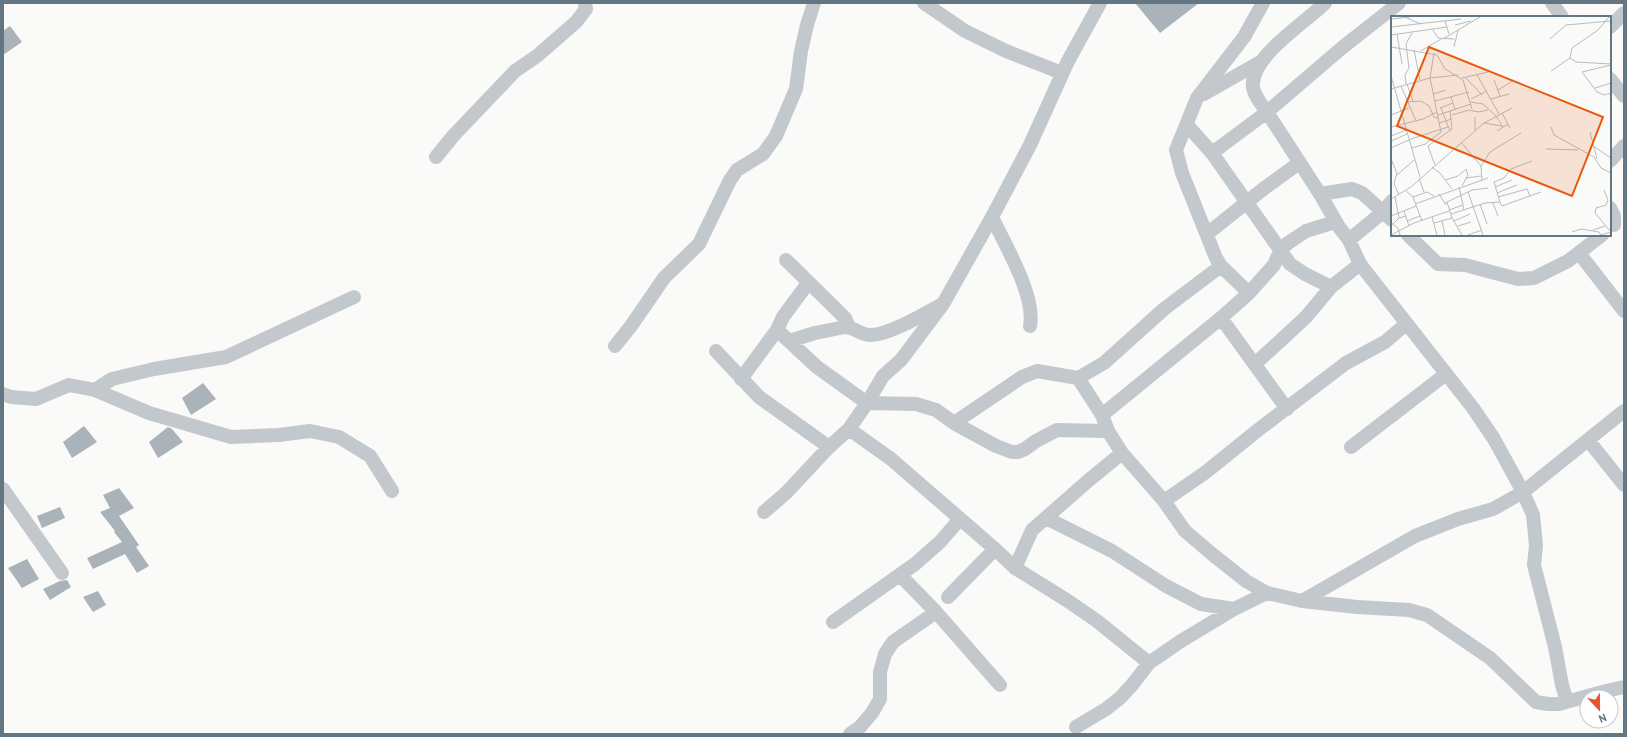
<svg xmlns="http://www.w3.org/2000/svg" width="1627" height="737" font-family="'PT Sans',sans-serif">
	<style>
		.building { fill: #aab3b9 }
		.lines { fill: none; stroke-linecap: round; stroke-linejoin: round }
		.street { stroke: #c3c8cc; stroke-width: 14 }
		.inset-road { fill: none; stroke: #b5bdc2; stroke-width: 1 }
		.view { fill: #e8590c; fill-opacity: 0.15; stroke: #e8590c; stroke-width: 2 }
		.inset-edge { fill: none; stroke: #657683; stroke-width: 2 }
	</style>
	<rect width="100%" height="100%" fill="#fafaf8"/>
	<path class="building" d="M1135,3h64l-39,30z
		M10,26l12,16 -19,13v-24z
		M203,383l13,16 -25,16 -9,-17z
		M84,426l13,16 -25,16 -9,-16z
		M168,427l4,2 11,13 -25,16 -9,-16z
		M119,488l15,20 -15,8 20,29 -3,2 13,19 -12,7 -12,-19 -32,15 -6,-11 35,-16 -8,-10 1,-1 -15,-19 10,-4 -7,-13z
		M60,507l5,11 -23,10 -5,-12z
		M27,559l12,20 -17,9 -14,-20z
		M67,580l4,7 -21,13 -7,-11 17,-8z
		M98,591l8,14 -13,7 -10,-15z"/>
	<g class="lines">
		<path class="street" d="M924,3l41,28 41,20 56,22
			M1325,3c-20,20 -76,54 -72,85 2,9 8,16 14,24l53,82 19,33 10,13 11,24 113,144 21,31 29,53 10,23 3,30 -2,20 21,82 7,38 5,16
			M1552,3l10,14
			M1610,27l14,-14
			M1610,79l14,17
			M1204,94l58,-33
			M1187,125l25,28 78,111 15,10 26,13
			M1212,153l55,-41 76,-65 56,-44
			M436,157l18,-22 61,-64 22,-15 39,-34 10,-13 -1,-6
			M1610,161l14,-15
			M1320,194l32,-5 10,4 30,27
			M1610,208l4,8v9
			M992,217c13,28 44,79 38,109
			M1207,234l55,-44 37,-27
			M1408,235l30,29 27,1 53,14 16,-1 34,-17 34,-26
			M1349,240l34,-28 9,-11
			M1579,253l45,58
			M786,260l59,58 4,9
			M1249,293l-28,-27 -5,-8 -34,-85 -6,-23 21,-52 47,-61 19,-34
			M1221,318l66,91
			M777,330l40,37 50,36 49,1 20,6 18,13 42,23 16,6h6l7,-3 11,-8 21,-11 51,1
			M789,341l26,-8 30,-6c9,0 17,9 26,8 18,0 53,-21 70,-30
			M615,346l16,-20 33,-48 35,-34 31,-64 7,-10 26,-16 13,-18 20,-47 5,-38 6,-26 7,-22
			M716,351l43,46 70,50
			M1255,364l51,-47 25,-30 29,-23
			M1078,378l24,37 6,16 14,22 42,48 21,30 27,23 34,27 21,12 35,8 55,6 52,3 18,5 63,43 46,44 12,2h11l47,-13 18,-4
			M741,379l36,-49 6,-13 25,-34
			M95,390l17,-11 42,-10 72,-12 128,-60
			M3,394l8,3 25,2 33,-14 26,5 54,23 82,24 48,-2 31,-4 29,6 31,19 22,35
			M1102,415l119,-97 28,-25 25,-28 6,-14 8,-8 18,-12 29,-9
			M954,423l68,-46 15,-6 41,7 26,-15 60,-54 57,-43
			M849,429l42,30 104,90 20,19 53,33 29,20 52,42
			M1588,440l36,45
			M1351,447l95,-73
			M3,489l59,84
			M1164,501l42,-29 52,-42 88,-67 39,-21 21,-18
			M764,512l22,-19 43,-46 20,-18 18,-26 16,-27 18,-16 42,-56 49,-87 38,-72 38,-84 32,-58
			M1046,518l66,33 54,35 35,18 33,5
			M1015,568l17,-38 57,-50 33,-27
			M900,575l36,37 64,73
			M948,597l47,-48
			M1302,601l113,-65 43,-17 35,-10 30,-17 101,-81
			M833,622l82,-58 25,-22 20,-23
			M1076,727l30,-18 14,-11 12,-13 17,-22 32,-22 53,-32 33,-16
			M850,734l10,-7 12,-14 8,-14v-27l5,-18 8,-12 43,-30"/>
	</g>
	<g transform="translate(1391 16)">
		<rect width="220" height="220" fill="#fafaf8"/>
		<path class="inset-road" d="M16,2l14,6M0,3l19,-2M54,5l4,13M64,9l16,-4M0,11l70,-8M42,14l5,8 16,1M6,18l5,30M0,19l56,-8M52,23l37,-22M159,23l16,-14 45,-4M0,31l46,8 8,14 18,11 9,29M63,31l4,-17M23,34l6,30M30,35l20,-12M179,42l6,4 35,2M220,49l-29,7 15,20 7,3 7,-2M160,55l19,-13 2,-10 26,-18 11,-13M86,59l22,39M0,60l29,101M71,62l26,-6M75,62l16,17M103,64l6,16M15,68l-1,-9 4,-7 -3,-24 6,-11M16,68l6,17M10,70l15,35M204,72l16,-5M0,73l39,-11 28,-3M107,74l16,-10M42,78l13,-4M60,81l4,12M80,83l16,-8M100,83l18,-5M44,85l34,-9M17,86l13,-1 8,5 5,11 4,1M80,86l12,2 13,12 7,11M49,92l13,-5M50,92l9,23M111,97l8,15M0,99l18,-7M47,99l33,-11M61,99l17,-5 9,2 10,-2M48,107l13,-4M93,107l18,3M0,111l32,-8 14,-7M160,111l3,8 40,22 7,11 10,5M84,114v-13M106,115l11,-7M199,116l7,27M0,120l15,-6M0,125l16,-7M70,126l20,24M34,128l16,-12 -11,-54 4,-25M37,130l24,-17 -2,-18M37,130l7,19M202,130l18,12M0,132l20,-9 37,-12M20,132l15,-4M155,133l32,1M0,143l6,14 -3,11 5,11M41,151l8,6 12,16M6,159l17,-15M28,162l5,14M75,162l15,-2M54,164l13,-4 8,-7 2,6 -6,11M91,165l-1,-15 9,-14 31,-19M68,171l5,23M104,171l17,-7M213,174l4,10 -2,5 -10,3 -1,5 16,19M15,175l7,6 9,24M77,176l15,43M106,177l20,-8M48,178l7,11M4,181l4,21M22,181l14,-5 7,4M107,181l29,-8 3,7M0,183l20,-12 73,-64 28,-15M56,186l5,16 10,17M109,186l-6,-20 10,-4 7,-9 21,-8M54,187l27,-13 16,-2M102,187l5,13M24,188l73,-26M89,188l7,20M58,194l14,-5M13,195l5,15M60,198l34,-11 15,-1 2,4 39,-14M0,200l25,-10M41,201l5,18M16,205l13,-5M51,205l3,14M63,205l16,-7M0,207l7,5 2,7M43,207l18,-5M2,208l6,-6 7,-2M67,210l13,-4M202,214l12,-4M181,216l9,-3 18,3 2,3 10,-3M0,219l23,-12 35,-12M77,219l14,-5"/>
		<path class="view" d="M38,31l174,70 -31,79 -175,-70z"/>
		<rect width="220" height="220" class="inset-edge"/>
	</g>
	<rect width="1627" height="737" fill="none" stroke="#657683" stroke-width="8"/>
	<g transform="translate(1599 709) rotate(158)"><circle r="19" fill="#ffffff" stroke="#c1c8cd"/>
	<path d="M0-3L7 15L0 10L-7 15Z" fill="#e4572e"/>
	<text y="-6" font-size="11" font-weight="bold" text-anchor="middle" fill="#657683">N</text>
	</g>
</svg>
